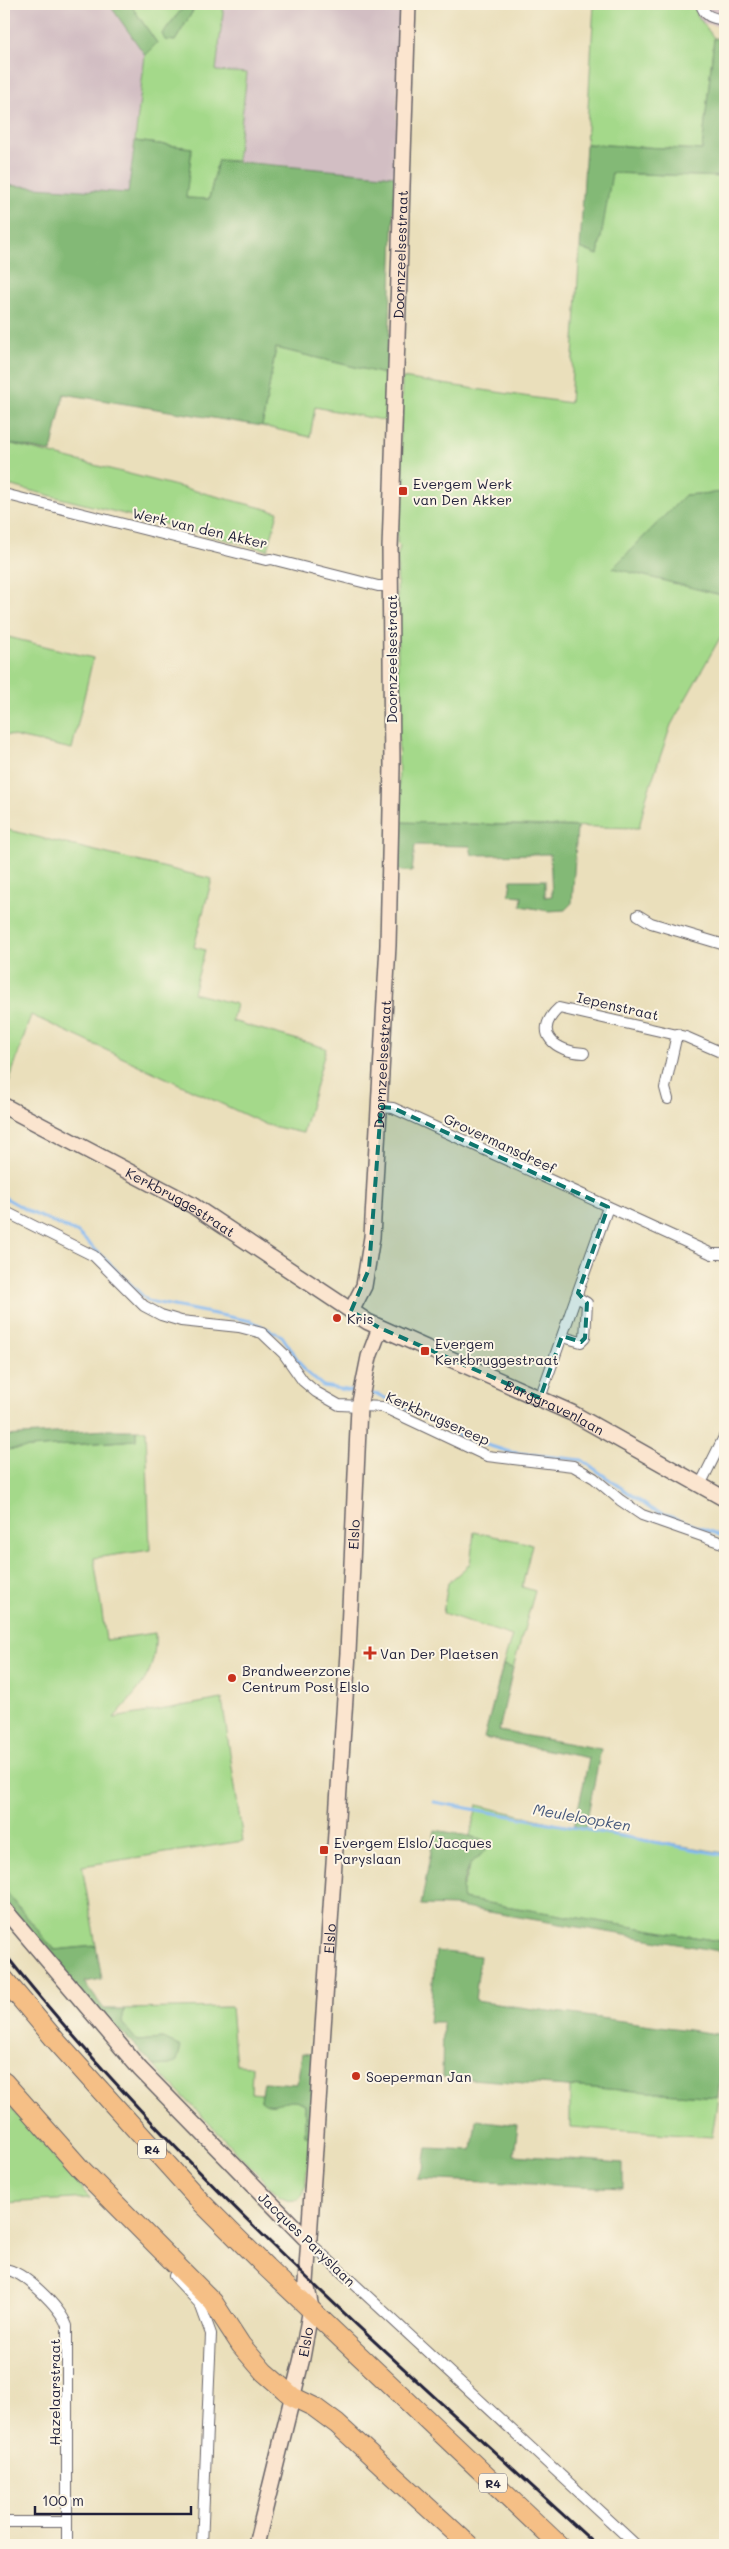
<svg xmlns="http://www.w3.org/2000/svg" width="729" height="2549" font-family="Mali,sans-serif">
	<style>
		.industrial { fill: #d2bec3 }
		.green { fill: #a4d98a; stroke: #637e62 }
		.forest { fill: #83b976; stroke: #526e58 }
		.lines { fill: none; stroke-linecap: round; stroke-linejoin: round }
		.stream { stroke: #83b9f2; stroke-width: 3 }
		.street-casing { stroke: #686468; stroke-width: 12 }
		.secondary-casing { stroke: #686468; stroke-width: 18 }
		.highway-casing { stroke: #686468; stroke-width: 21 }
		.street { stroke: #fff; stroke-width: 10 }
		.secondary { stroke: #fbe5cf; stroke-width: 15 }
		.highway { stroke: #f5bf86; stroke-width: 19 }
		.rail { stroke: #22223b; stroke-width: 3 }
		.marked { fill: #0f766e; fill-opacity: 0.2; stroke: #0f766e; stroke-width: 4; stroke-dasharray: 10 6; stroke-linejoin: round }
		.poi-dot { fill: #c8321e; stroke: #fcf5e5; stroke-width: 2 }
		.labels { text-anchor: middle; dominant-baseline: central; stroke-width: 4; stroke-linejoin: round; paint-order: stroke }
		.shield { fill: #fcf5e5; stroke: #63616e; stroke-width: 1 }
		.shield-label { font-size: 12px; font-weight: bold; fill: #22223b }
		.street-label { font-size: 14px; fill: #22223b; stroke: #fcf5e5 }
		.poi-label { font-size: 14px; fill: #22223b; stroke: #fcf5e5; text-anchor: start }
		.water-label { font-size: 15px; font-style: italic; fill: #44577b; stroke: #fcf5e5 }
	</style>
	<rect width="100%" height="100%" fill="#fcf5e5"/>
	<filter id="ink" filterUnits="userSpaceOnUse"><feTurbulence type="fractalNoise" baseFrequency=".02" numOctaves="2"/><feDisplacementMap in="SourceGraphic" scale="10" xChannelSelector="R" yChannelSelector="G"/><feConvolveMatrix kernelMatrix="1 2 1 2 8 2 1 2 1" color-interpolation-filters="sRGB"/></filter>
	<filter id="wash" filterUnits="userSpaceOnUse"><feTurbulence type="fractalNoise" baseFrequency=".0096" numOctaves="4" result="noise"/><feDisplacementMap in="SourceGraphic" scale="20" xChannelSelector="R" yChannelSelector="G"/><feGaussianBlur stdDeviation="1.12" result="paint"/><feColorMatrix in="noise" values="0 0 0 0 0 0 0 0 0 0 0 0 0 0 0 0 0 1.4 0 .05"/><feComposite in="paint" operator="in"/></filter>
	<g filter="url(#wash)">
		<rect width="100%" height="100%" fill="#eadfbb"/>
		<path class="industrial" d="M4,4h105l36,51 -17,138 -124,-8z
			M224,4h43l134,9 -6,163 -158,-15 10,-88 -31,-1z
			M694,4h31v24l-21,-5 -8,-8z"/>
		<path class="green" d="M130,4h56l-24,30 13,7 22,-37h27l-8,67 31,2 -10,88 -19,-1 -9,39 -24,-1 7,-50 -57,-7 10,-86 12,-12z
			M594,4h100l3,11 17,23 -12,112 -116,-6z
			M725,169v323l-40,3 -71,73 111,28v41l-4,-1 -50,89 -25,73 -7,30 -240,-6 -2,-265 3,-11 -3,-3 5,-165 168,25 10,-155 18,7 13,-82 113,4z
			M276,348l112,27 -1,46 -72,-14 -5,30 -48,-11z
			M4,442l274,70 -10,38 -264,-66z
			M4,636l89,22 -21,91 -68,-15z
			M4,829l208,50 -18,68 11,3 -12,43 43,11 -4,17 94,27 -23,85 -36,-8 -236,-110 -27,82z
			M136,1430h10l4,120 -56,8 12,82 49,-7c2,42 -16,55 -41,85l108,-19 21,142 -161,25 14,80 -42,4 -50,-61v-439l132,-10z
			M474,1532l58,12 -10,43 13,4 -22,77 -10,-3 9,-29 -69,-23 5,-30 22,-19z
			M477,1805l97,23 151,25v89l-263,-43 -1,-7 6,-18 5,-12 7,-5 7,-15 -16,-6z
			M231,2007l5,58 16,1 -1,27 11,1 -1,6 33,-1 11,5v31l6,2 -6,50 -4,10c-8,5 -13,4 -21,0l-126,-131 6,-1 3,-26 -26,2 -15,-18 2,-14z
			M570,2086l148,11 -6,40 -142,-10z
			M4,2099l2,3 84,96 -86,5z"/>
		<path class="forest" d="M109,4h21l27,39 -12,12z
			M186,4h11l-22,37 -10,-1 -3,-6z
			M714,38l11,1v138l-113,-4 -14,82 -18,-7 6,-104 116,6z
			M135,141l57,7 -6,50 23,1 9,-39 177,16 -7,199 -112,-27 -14,78 -198,-32 -13,58 -47,-10v-257l124,8z
			M725,492v104l-112,-28 72,-73z
			M399,822l178,5 -5,76 -7,7 -17,1 -27,-5 1,-10 -13,-1 2,-15h34v17l7,-1 -2,-42 -78,1 -2,-9 -55,-1 -3,27 -14,-2z
			M108,1430h28v10l-132,10v-14z
			M503,1665l10,3 -14,63 102,18 -16,80 -11,-1 15,-70 -105,-20z
			M435,1830l35,6 16,6 -1,9c-4,4 -10,8 -13,12 -7,8 -12,25 -9,36l262,43v10l-271,-46 -33,-1z
			M4,1889l50,61 42,-4 6,33 -18,3 20,27h20l-2,14 15,18 26,-2 18,8 -4,14 -7,4 -16,1 -35,-37 -6,5 -109,-132z
			M436,1951l44,5 -5,45 250,34 -7,62 -276,-20 1,-55h-14z
			M302,2053l15,2 -6,82 -6,-1v-32c-19,-12 -30,9 -44,-4l3,-18 33,2z
			M476,2120l42,5 -4,30 109,8v25l-206,-9 7,-12 3,-19 45,2z"/>
		<g class="lines">
			<path class="stream" d="M4,1197l28,16 46,20 70,68 103,20 31,15 24,36 17,14 34,6
				M366,1393l13,2 85,43 46,14 72,8 69,49 74,28
				M434,1802l291,53"/>
		</g>
	</g>
	<g filter="url(#ink)">
		<g class="lines">
			<defs>
				<path id="street" d="M701,4c3,13 12,14 24,16
					M4,494l262,66 5,-1 107,27h12
					M638,915l13,8 74,22
					M584,1053c-28,-1 -53,-20 -25,-45l127,29 39,17
					M668,1099l-3,-11 12,-54
					M381,1107l12,1 319,146h13
					M4,1211l90,45 50,50 17,9 20,6 58,6 23,6 22,21 19,27 13,11 23,13 44,2 104,49 86,10 21,12 26,22 22,15 83,29
					M563,1337l18,5 4,-4 2,-35 -10,-6
					M540,1398l68,-191
					M700,1485l25,-50
					M309,2242l327,303
					M4,2269c20,2 56,38 63,57v219
					M174,2276l26,28 11,30 -9,211
					M4,2522h63"/>
				<g id="secondary">
					<path id="s1" d="M4,1106l188,99 176,117 204,91 153,86"/>
					<path id="s2" d="M351,1311l13,-25 8,-49 16,-292 4,-179 -2,-217 18,-545"/>
					<path d="M4,1909l136,160 169,173"/>
					<path id="s3" d="M256,2545l46,-187 9,-50 -5,-25 42,-630 11,-246 10,-50 11,-29"/>
				</g>
				<path id="highway" d="M4,1979l53,63 145,161 64,64 293,278
					M4,2082l76,86 133,134 28,43 23,27 29,25 21,10 23,17 132,121"/>
			</defs>
			<use href="#street" class="street-casing"/>
			<use href="#secondary" class="secondary-casing"/>
			<use href="#highway" class="highway-casing"/>
			<use href="#street" class="street"/>
			<use href="#secondary" class="secondary"/>
			<use href="#highway" class="highway"/>
			<path class="rail" d="M4,1953c175,219 387,403 592,592"/>
		</g>
	</g>
	<path class="marked" d="M381,1107l12,1 215,99 -30,86 9,10 -2,35 -4,4 -19,-6 -22,62 -160,-70 -29,-17 18,-42z"/>
	<g class="poi-dot">
		<rect x="398" y="486" width="10" height="10" rx="2.5"/>
		<circle cx="337" cy="1318" r="5"/>
		<rect x="420" y="1346" width="10" height="10" rx="2.5"/>
		<path d="M367.5 1645.5h5v5h5v5h-5v5h-5v-5h-5v-5h5z"/>
		<circle cx="232" cy="1678" r="5"/>
		<rect x="319" y="1845" width="10" height="10" rx="2.5"/>
		<circle cx="356" cy="2076" r="5"/>
	</g>
	<g class="labels">
		<g class="shield">
			<rect x="138" y="2139.5" width="28" height="19" rx="4"/>
			<rect x="479" y="2473.5" width="28" height="19" rx="4"/>
		</g>
		<g class="shield-label">
			<text x="152" y="2149">R4</text>
			<text x="493" y="2483">R4</text>
		</g>
		<g class="street-label">
			<text stroke="none"><textPath href="#s2" startOffset="1061">Doornzeelsestraat</textPath></text>
			<text transform="translate(200 528) rotate(13)">Werk van den Akker</text>
			<text transform="translate(391 659) rotate(-90)">Doornzeelsestraat</text>
			<text transform="translate(618 1006) rotate(13)">Iepenstraat</text>
			<text stroke="none"><textPath href="#s2" startOffset="251">Doornzeelsestraat</textPath></text>
			<text transform="translate(500 1143) rotate(25)">Grovermansdreef</text>
			<text stroke="none"><textPath href="#s1" startOffset="201">Kerkbruggestraat</textPath></text>
			<text stroke="none"><textPath href="#s1" startOffset="629">Burggravenlaan</textPath></text>
			<text transform="translate(438 1418) rotate(24)">Kerkbrugsereep</text>
			<text stroke="none"><textPath href="#s3" startOffset="1019">Elslo</textPath></text>
			<text stroke="none"><textPath href="#s3" startOffset="614">Elslo</textPath></text>
			<text transform="translate(307 2239) rotate(44)">Jacques Paryslaan</text>
			<text stroke="none"><textPath href="#s3" startOffset="209">Elslo</textPath></text>
			<text transform="translate(54 2392) rotate(-90)">Hazelaarstraat</text>
		</g>
		<g class="poi-label">
			<text x="413" y="483">Evergem Werk<tspan x="413" dy="16">van Den Akker</tspan></text>
			<text x="347" y="1318">Kris</text>
			<text x="435" y="1343">Evergem<tspan x="435" dy="16">Kerkbruggestraat</tspan></text>
			<text x="380" y="1653">Van Der Plaetsen</text>
			<text x="242" y="1670">Brandweerzone<tspan x="242" dy="16">Centrum Post Elslo</tspan></text>
			<text x="334" y="1842">Evergem Elslo/Jacques<tspan x="334" dy="16">Paryslaan</tspan></text>
			<text x="366" y="2076">Soeperman Jan</text>
		</g>
		<g class="water-label">
			<text transform="translate(582 1817) rotate(10)">Meuleloopken</text>
		</g>
	</g>
	<rect width="729" height="2549" fill="none" stroke="#fcf5e5" stroke-width="20"/>
	<path d="M35 2506v8h156v-8" fill="none" stroke="#22223b" stroke-width="2.5"/>
	<text x="42" y="2506" font-size="15" fill="#22223b" stroke="#fcf5e5" stroke-width="4" paint-order="stroke">100 m</text>
</svg>
